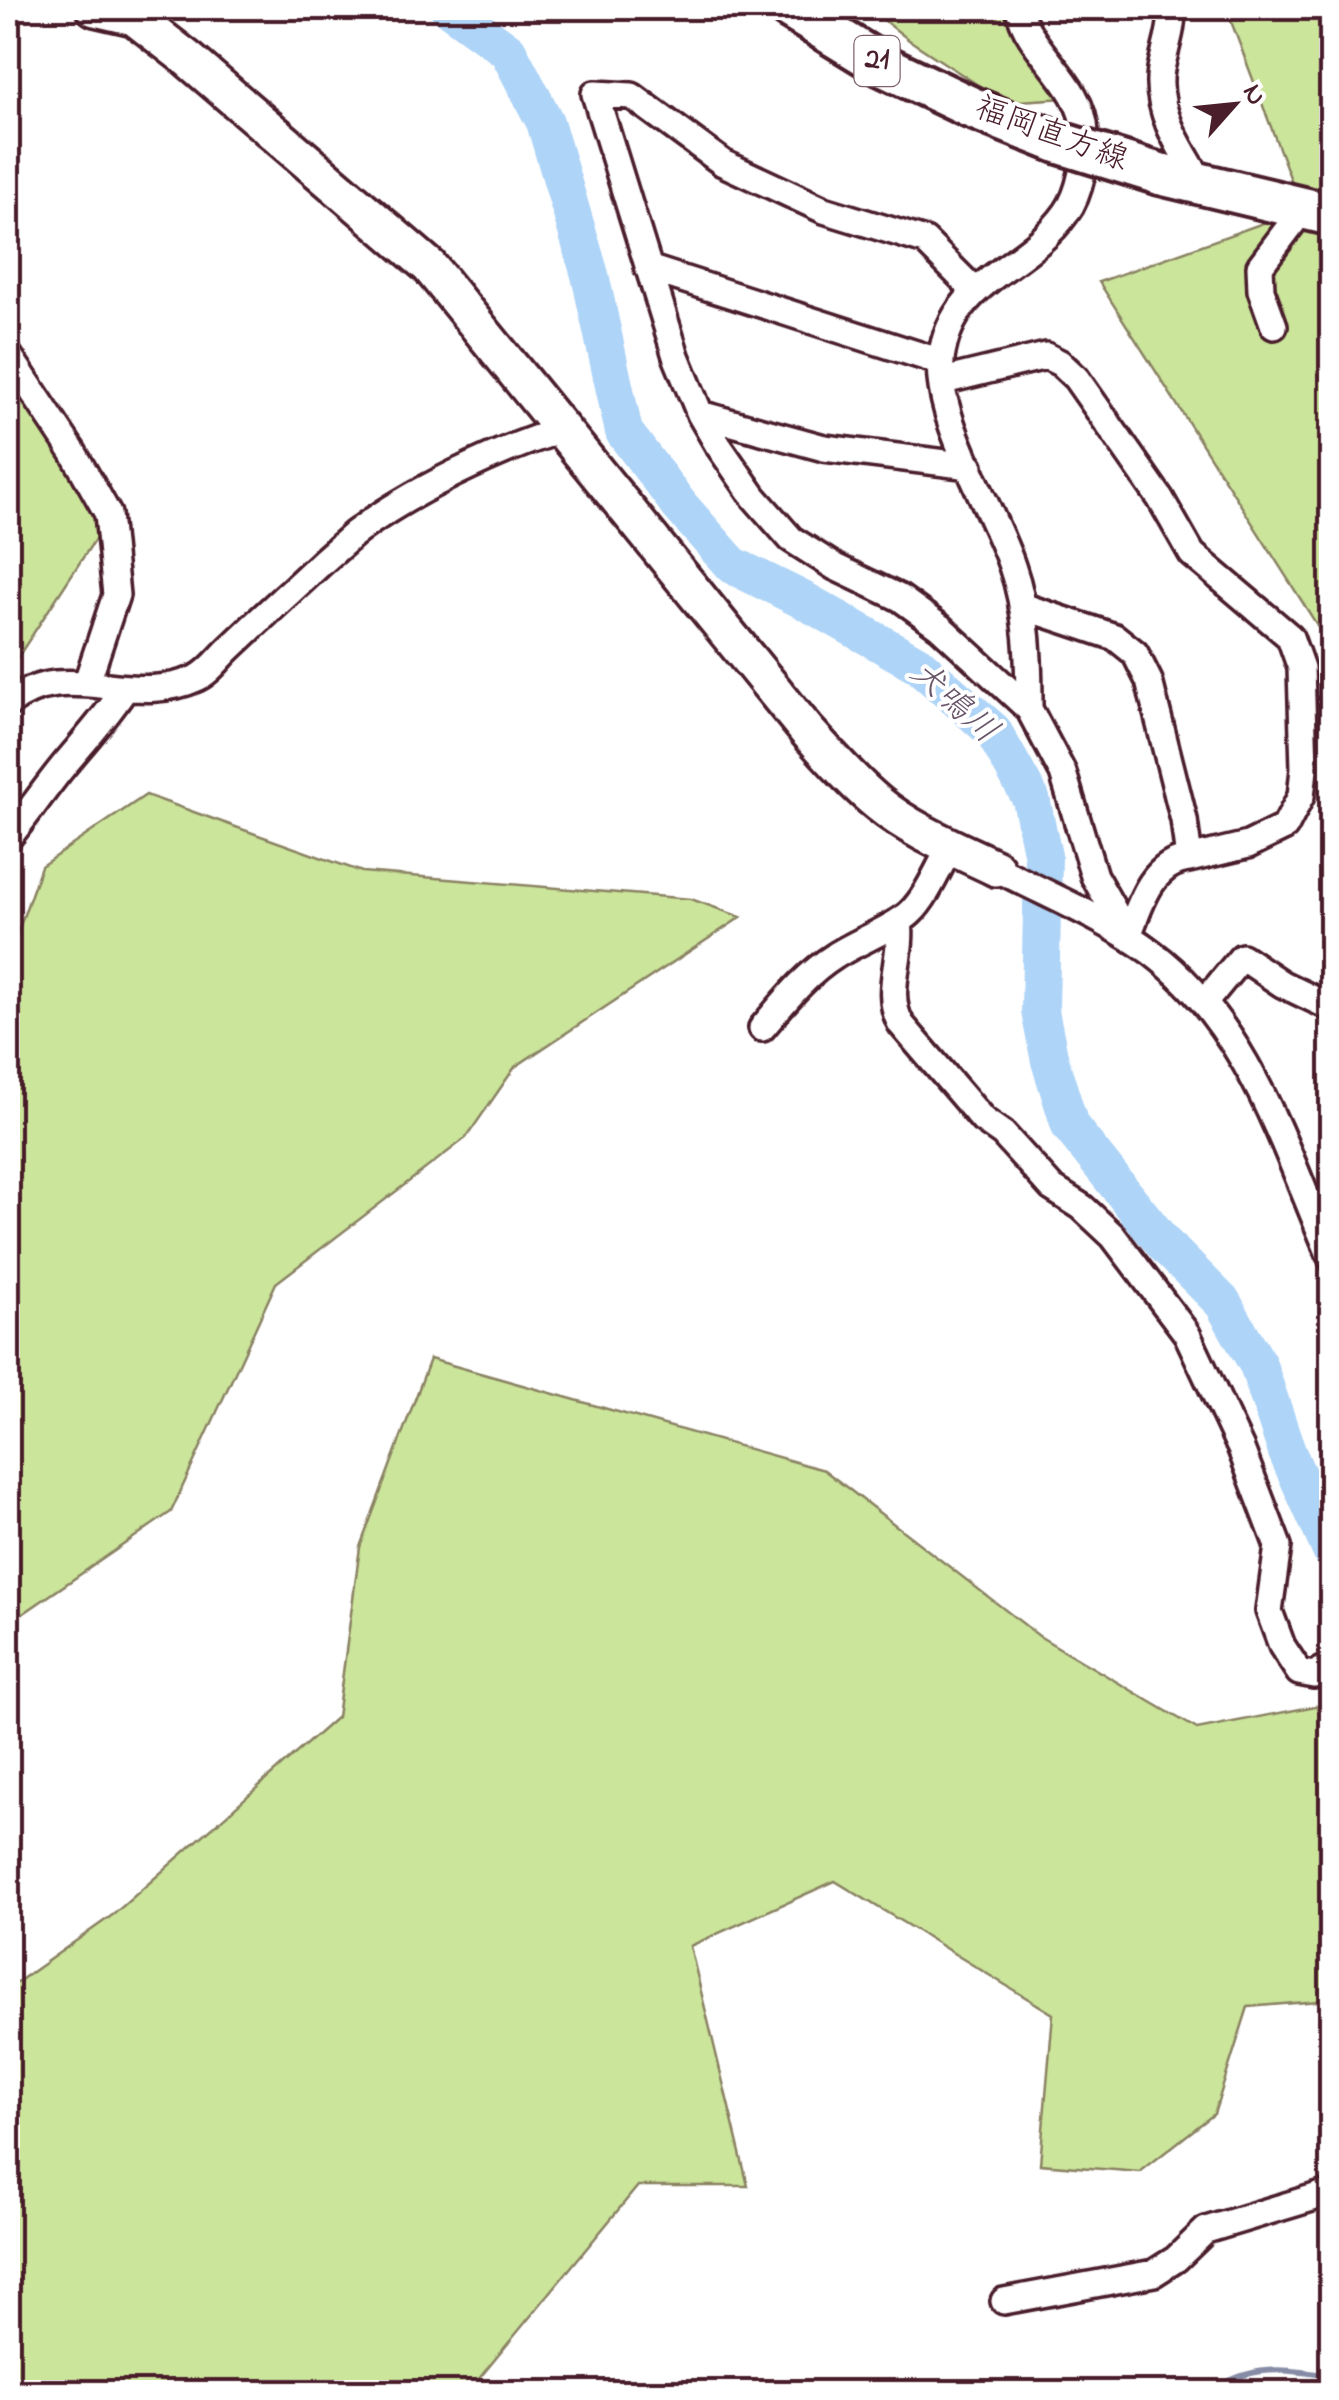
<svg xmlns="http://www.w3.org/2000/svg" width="1339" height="2400" font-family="'Indie Flower','Klee One',sans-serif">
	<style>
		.green { fill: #cbe59b; stroke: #8a8263; stroke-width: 2.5 }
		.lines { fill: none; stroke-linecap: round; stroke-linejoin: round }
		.stream { stroke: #868ca5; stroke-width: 6 }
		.river { stroke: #aed4f7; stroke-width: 38 }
		.street-casing { stroke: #4a1f2b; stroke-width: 32 }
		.secondary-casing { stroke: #4a1f2b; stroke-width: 42 }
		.primary-casing { stroke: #4a1f2b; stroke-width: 48 }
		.street { stroke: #fff; stroke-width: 25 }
		.secondary { stroke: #fff; stroke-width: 35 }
		.primary { stroke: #fff; stroke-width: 40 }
		.primary-bridge-casing { stroke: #4a1f2b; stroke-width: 48; stroke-linecap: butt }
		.primary-bridge { stroke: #fff; stroke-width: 40 }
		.labels { text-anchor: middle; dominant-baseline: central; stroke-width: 8; stroke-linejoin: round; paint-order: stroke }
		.shield { fill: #fff; stroke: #80626b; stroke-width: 2.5 }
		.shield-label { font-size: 30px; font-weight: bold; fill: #4a1f2b }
		.street-label { font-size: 32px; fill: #4a1f2b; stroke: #fff }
		.water-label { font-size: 35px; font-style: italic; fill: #685568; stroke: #fff }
	</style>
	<rect width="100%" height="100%" fill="#fff"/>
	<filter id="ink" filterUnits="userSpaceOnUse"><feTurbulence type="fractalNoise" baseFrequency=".01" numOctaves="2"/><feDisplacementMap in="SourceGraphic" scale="20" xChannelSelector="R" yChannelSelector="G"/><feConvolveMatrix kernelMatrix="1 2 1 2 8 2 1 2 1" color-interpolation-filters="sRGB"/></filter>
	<g filter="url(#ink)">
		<path class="green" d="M868,8h165l-1,6 32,84 -60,4 -95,-62z
			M1226,8h105v624l-7,4 -225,-354 203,-73z
			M8,370l99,151 -99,151z
			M146,795l216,77 329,27 50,18 -226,150 -49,71 -190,145 -105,229 -163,112v-664l33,-94z
			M430,1359l394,111 215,166 158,93 134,-26v297l-83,7 -34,107 -74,58 -100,-8 13,-150 -218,-133 -145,65 58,240h-110l-170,206h-460v-403l106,-75 223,-197 23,-170z"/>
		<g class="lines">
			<path class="stream" d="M1212,2392c35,-28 77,-24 120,-15"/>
			<path class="river" d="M449,8l59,43 37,71 45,153 34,157 56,74 52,59 75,37 112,63 74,66 38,68 12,57 -3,155 10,50 20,65 94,118 59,59 35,62 29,87 45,101"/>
			<defs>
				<path id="street" d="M1019,8c9,45 64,74 66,125 1,25 -4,60 -19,80 -41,58 -114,65 -125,146 -7,58 52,150 71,207 16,45 17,96 17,143
					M1172,8c1,20 -7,41 -11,61 -7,41 20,81 41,115
					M648,268l293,94
					M974,290l-49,-49 -101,-31 -101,-47 -91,-67 -37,-2 81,262 24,58 18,31 36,52 37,42 44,28 65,31 40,29 89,82 34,64 31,103 34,60
					M1274,326l-13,-36 -1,-24 43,-57
					M8,354l65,98 35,62 8,81 -29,87
					M943,381l103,-25 14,7 16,15 84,120 32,56 98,83 11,31 3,101 -3,27 -16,31 -37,18 -59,14
					M700,414l124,34 146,18
					M1022,606l93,31 20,16 14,28 35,139 5,39c-38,4 -49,46 -61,77
					M8,704c57,-47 123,5 189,-26 13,-6 23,-21 34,-31 20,-19 40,-38 61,-57 20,-19 41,-38 62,-56 53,-41 146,-86 211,-105
					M8,838c20,-24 37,-50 57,-74 21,-25 41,-47 59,-74
					M996,868c51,27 109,50 155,84 99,74 134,199 181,307
					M899,921c5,35 -16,71 2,103l82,96 20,14 49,54 30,19 31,29 74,98 54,115 37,97 -9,65 13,35 17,26 15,3 18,-10
					M1204,1003l38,-46 40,27 50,24
					M762,1028c23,-27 43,-53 73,-72 21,-14 59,-28 75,-43 17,-16 29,-46 41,-67
					M1004,2301l150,-28 22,-14 30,-29 126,-38"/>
				<path id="secondary" d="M95,8l39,9 54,42 241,207 378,465c23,25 46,52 72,73 34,28 78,45 117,64"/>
				<path id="primary" d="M789,8l93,57 88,42
					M1160,174l172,41"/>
			</defs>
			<use href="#street" class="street-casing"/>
			<use href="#secondary" class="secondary-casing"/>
			<use href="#primary" class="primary-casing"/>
			<use href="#street" class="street"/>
			<use href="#secondary" class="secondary"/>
			<use href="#primary" class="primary"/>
			<defs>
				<path id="primary-bridge" d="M970,107l90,36 100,31"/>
			</defs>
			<use href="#primary-bridge" class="primary-bridge-casing"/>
			<use href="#primary-bridge" class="primary-bridge"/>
		</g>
	</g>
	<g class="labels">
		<rect class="shield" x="854.5" y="36" width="45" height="50" rx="8"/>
		<g class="shield-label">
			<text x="877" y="61">21</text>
		</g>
		<g class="street-label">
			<text transform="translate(1051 135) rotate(20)">福岡直方線</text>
		</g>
		<g class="water-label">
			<text transform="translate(953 703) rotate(42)">犬鳴川</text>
		</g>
	</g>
	<rect width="1339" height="2400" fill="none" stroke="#fff" stroke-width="40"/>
	<rect x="20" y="20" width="1299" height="2360" fill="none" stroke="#4a1f2b" stroke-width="4" filter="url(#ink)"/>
	<g transform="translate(1234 105) rotate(63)" stroke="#ffffff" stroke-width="8" paint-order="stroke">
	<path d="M0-8L18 38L0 25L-18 38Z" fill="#4a1f2b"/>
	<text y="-15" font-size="28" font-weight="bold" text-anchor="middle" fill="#4a1f2b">N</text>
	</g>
</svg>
